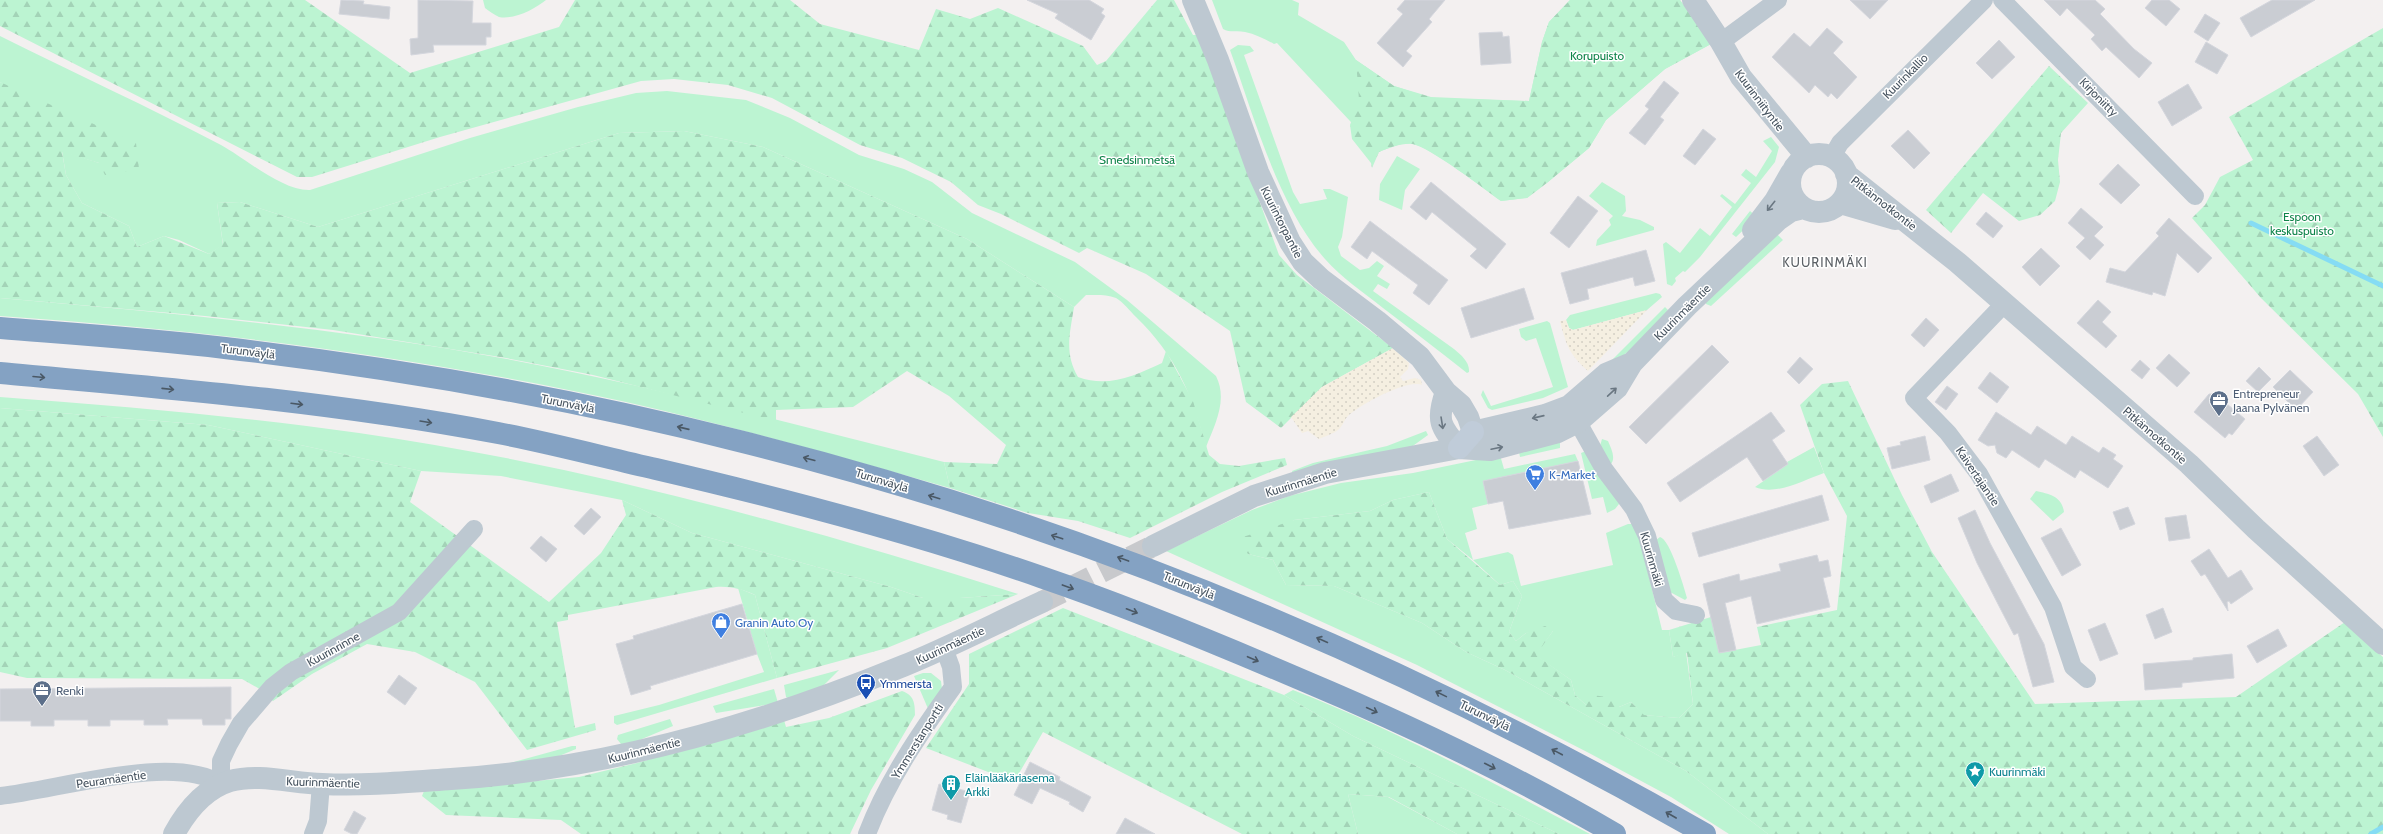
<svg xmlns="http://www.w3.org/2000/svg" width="2383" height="834" font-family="Cabin,sans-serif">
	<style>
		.green { fill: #bcf4d2 }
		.forest { fill: url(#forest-firs) }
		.sand { fill: url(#sand-dots) }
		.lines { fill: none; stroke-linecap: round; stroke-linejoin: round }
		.stream { stroke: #85dcf4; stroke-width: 5 }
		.building { fill: #cacdd3; stroke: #d4d6dd }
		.tertiary-tunnel { stroke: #c8c9cc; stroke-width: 22; stroke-dasharray: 22 11; stroke-linecap: butt }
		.minor { stroke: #bdc8d1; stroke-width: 18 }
		.tertiary { stroke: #bdc8d1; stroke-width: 22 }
		.secondary { stroke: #c0ccd9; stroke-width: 22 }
		.motorway { stroke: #84a2c3; stroke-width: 22 }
		.oneway { stroke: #6a7782 }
		.oneway2 { stroke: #4a5865 }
		.labels { text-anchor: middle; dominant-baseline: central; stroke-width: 3; stroke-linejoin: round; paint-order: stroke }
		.park-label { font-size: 12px; fill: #0f844a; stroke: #fff }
		.street-label { font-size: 12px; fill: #475460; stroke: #fff }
		.service-label { font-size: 12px; fill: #4e5e75; stroke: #fff; text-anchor: start }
		.shop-label { font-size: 12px; fill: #366cbe; stroke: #fff; text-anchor: start }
		.transit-label { font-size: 12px; fill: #164399; stroke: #fff; text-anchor: start }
		.culture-label { font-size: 12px; fill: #0d838f; stroke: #fff; text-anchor: start }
		.neighbourhood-label { font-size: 13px; letter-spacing: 1px; fill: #5c6166; stroke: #fff }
	</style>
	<defs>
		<pattern id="forest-firs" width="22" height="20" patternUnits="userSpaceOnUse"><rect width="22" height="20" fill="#bcf4d2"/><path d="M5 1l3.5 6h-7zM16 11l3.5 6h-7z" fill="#a3d3b7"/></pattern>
		<pattern id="sand-dots" width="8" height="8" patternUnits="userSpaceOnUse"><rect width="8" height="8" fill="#f5efe1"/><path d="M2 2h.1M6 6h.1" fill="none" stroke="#d3cfc4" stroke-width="1.8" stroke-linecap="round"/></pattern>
	</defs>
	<rect width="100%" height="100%" fill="#f3f0f0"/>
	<path class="green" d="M483,0h63c-11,9 -32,20 -47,17 -4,-2 -10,-6 -14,-9z
		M1212,0h80l7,3 -1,12 46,27 12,18 38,26 37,12 98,3 13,-59 7,-20 21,-22h110l31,44 -46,25 -59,51 -17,28 -41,34 -21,16 -26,3c-17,-12 -71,-54 -89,-57 -10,-1 -23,4 -33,8l-102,-109 -3,1c-9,-5 -19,-10 -29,-12 -8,-2 -15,1 -22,-3z
		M0,36c74,37 149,71 221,109 24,13 61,46 89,45l160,-52 108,-31 58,-14 31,-2 79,9 44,18 69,37 45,14 28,13 40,31 103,49 52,38 89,76c12,24 -1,48 -10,71 -14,-53 -30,-91 -70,-130 -6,-6 -13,-15 -20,-19 -10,-4 -20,-3 -30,-3l-12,12 -107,-68 -204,-92 -79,-16 -65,2 -301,94 -78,-25 -23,1 6,42 -14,9 -30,-14 -15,-4 -27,11 -8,-21 -47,-23 -16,-28 -4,-24 37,12 40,6 -139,-87z
		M1238,45l12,1 4,5 -10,4 49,137 7,12 27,-5 -4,-10h7l18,8 -6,40 -4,10 3,9 19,14 9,-2 8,-7 7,5 -7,10 13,8 -3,5 -9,-5 -5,7 81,58c7,6 16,13 15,23l-2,1c-28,-22 -56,-44 -84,-65 -20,-16 -41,-30 -58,-49 -47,-53 -71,-143 -95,-209z
		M1771,137l8,10 -4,15 -75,95 -15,15 -2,-1 -8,7 1,3 -4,5 -5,-2 -4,-40 3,-2 14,11 20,-25 10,8 22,-29 -12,-11 2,-2 13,10 16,-21 -10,-8 5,-6 10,8 16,-26 -9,-10z
		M1397,156l23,13 -15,21 -3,20 -23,-10 1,-16z
		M1602,182l23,14 1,15 -4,5 18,4 14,7v3l-58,16 1,-6 14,-15 -2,-5 4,-4 -24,-20z
		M1750,211l7,6 -21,20 -4,-3z
		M1777,234l6,6 -72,66 -5,-2v-2z
		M1656,293l4,1 2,3 -15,13 -74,20 -4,-2 -3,-8 4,-5z
		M0,298c170,15 339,30 507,61 147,27 292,67 437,103l6,26c-107,-31 -215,-61 -324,-86 -206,-45 -416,-72 -626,-86z
		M1665,307l3,3c-12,22 -35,38 -55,53l-2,-2z
		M1547,321l3,2 18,64 -25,11 -51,12 -4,-2 -7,-13 2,-5 8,16 62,-19 -17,-49 -10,3 -5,-4 -2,-8z
		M0,397c120,9 240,19 359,36 224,32 444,93 659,161l-58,4h-37l-32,-11 -199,-54 -70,-33 -121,-24 -80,-5 -213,-46 -208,-17z
		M1426,431l2,4 -18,13 -117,27 -1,-4 21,-8 74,-17z
		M1602,439l6,2c3,7 8,17 3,23l-11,-18z
		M1560,442v6l-40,9 -1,-5z
		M1814,447l10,26c-20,7 -48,23 -69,14l33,-23 -1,-2z
		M1586,451l32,46 1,7 -4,5 -8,4 -4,-16 -11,2 -11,-46z
		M1575,454l3,7 -95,20 5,23 -16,4 5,21 -12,4 8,27 35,-8 5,3 8,31 92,-21 -7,-32 22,-9h8l26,106h7l4,27 13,-5 7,52 -14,14 -36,-3 -12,-13 -12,5 -33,-2 -11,-10 -4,-15 -36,-25 18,-24 -27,2 -10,8 -7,-9 13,-36 -9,-15 -13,4 -27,-25 -26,-21 -18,-47 -36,8 -23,11 -76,9 -46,34 25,6 13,25 48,1 88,37 44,29 39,18 181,101 82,63h-39l-58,-37 -82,-44 -172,-88 -251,-114 86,-41 37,-14 52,-13 72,-10 87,-18 4,14z
		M2036,491c13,3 26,5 28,21l-11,9 -23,-22z
		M1660,537c10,2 24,50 27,61l-2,2 -15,-8 -14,-52z
		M738,588l17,7 22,83 -160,47 -3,-2v-7l45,-11 105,-33 -7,-18z
		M839,670l-21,21 -27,9 -5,-3 -2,-12z
		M923,673h8l10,8 1,8 -13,22 -15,-35z
		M774,689l4,14 -62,10 -3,-7z
		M1293,690c103,40 200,93 297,144h-31l-206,-98 -69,-41z
		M670,719l3,7 -43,18h-9l-4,-5 1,-4z
		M572,746h4v3l-29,12 -37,2z
		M1348,794l40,3 69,37h-99z"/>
	<path class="forest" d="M0,0h305l105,73 149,-46 16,-27h215l30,24 99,26 17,-41 34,10 28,-11 85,38 14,19 9,-4 51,-61h17l19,35h6l80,220 18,20 96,73 -71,39 -41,41 -35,-26 -16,-71 -84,-57 -59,-26 -8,5 -78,-39 -23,-9 -27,-23 -49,-24 -42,-13 -88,-47 -44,-13 -54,-6 -33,2 -201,56 -128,40h-15l-297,-151z
		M1570,0h110l31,44 -46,25 -59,51 -17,28 -41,34 -21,16 -26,3c-17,-12 -70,-54 -88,-57 -11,-2 -24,4 -34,8l-7,16 -1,-5 -19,-24 -2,-14 9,-25 -3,-40 38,26 37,11 98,4 13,-59 7,-20z
		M2383,28v409l-25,-43 -97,-96 -69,-80 13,-13 15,-28 33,-17 -24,-43z
		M2049,66l39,37 -27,30 -3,27 2,22 -5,19 -15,14 -21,6 -36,-28 -32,40 -25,-23z
		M0,82l136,61 3,26 -34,6 -6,-12 -37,-11 4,23 16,28 47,23 8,21 27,-11 45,18 14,-10 -6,-41 23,-1 78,25 301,-94 65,-2 79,16 204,92 107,68c-4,26 -10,46 4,70 30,11 56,-1 84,-14l4,-12 27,50 16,54 11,9 19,2 46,-8 2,7 -65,27 -92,46 -52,-17 -50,-8 -78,-25 -6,-26 53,2 9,-19 -57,-49 -42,-25 -54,36 -77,3v11l-183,-46 -87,-17 -173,-28 -128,-14 -205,-18z
		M1848,381l54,114 30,57 103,152 201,-7 109,-75 38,35v177h-615l-82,-63 -181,-101 -39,-18 -44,-29 -88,-37 -48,-1 -13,-25 -25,-6 -11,-15 57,-19 76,-9 23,-11 36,-8 18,47 53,46 13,-4 9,15 -13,36 7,9 10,-8 19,-7 8,5 -17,24 35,25 4,15 11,10 7,-10 19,3 7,9 12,-5 13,13 35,3 14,-14 -6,-51 -14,4 -4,-27 42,-13 8,36 42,-8 -4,-18 80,-17 10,-94 -23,-43 -24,-68 22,-21z
		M0,408l208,17 213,46 -11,31 139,100 52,-49 25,-38 -4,-15 70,33 199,54 32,11h37l58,-4 -131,54 -110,30 -22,-83c-13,-6 -25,-9 -39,-8l-148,28v5l-11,2 18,106 20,-5 1,7 -69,20 -52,-68 -60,-30 -48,-8 -55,30 -39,27 -15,-13 -16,-9 -215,-1 -27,-6z
		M1063,608l221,87 69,41 206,98h-102l-68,-37 -41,-3 10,40h-116l-199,-102 -29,50 -88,-34 43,-64v-30z
		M902,691c12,4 13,12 13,24l-44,75 -21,44h-269l-20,-14 -115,-5 -24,-19 2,-5 155,-14 58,-14 147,-43 2,7 43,-9z"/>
	<path class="sand" d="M1647,310l-59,61c-19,-17 -22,-26 -28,-50l6,-1 3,8 4,2z
		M1393,348l16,15 -1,6 -8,8 3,4 12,-3 6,2 1,5c-14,-7 -65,21 -75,32 -3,4 -5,10 -9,13 -5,4 -13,6 -19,9l-11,-8 -6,2 -11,-16 31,-30z"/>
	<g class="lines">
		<path class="stream" d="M2251,223l132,63
			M2371,834l12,-7"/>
	</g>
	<path class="building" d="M341,0l23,1 -1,3 27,3 -1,12 -50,-5z
		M418,0l55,1 -1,22h19v14h-5v8h-53l1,7 -23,3 -1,-16 8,-1z
		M1027,0h62l15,9 -3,4 4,3 -14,24 -36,-22 3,-4z
		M1405,0h40l-16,19 3,3 -26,29 6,5 -9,11 -26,-24 26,-29 -6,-5z
		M1850,0h38l-18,19z
		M2044,0h51l10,9 -5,5 34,35 18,14 -13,15 -33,-31 -4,4 -11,-12 4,-4 -28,-27 -7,8z
		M2152,0h17l11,9 -14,17 -21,-18z
		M2272,0h43l-64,37 -11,-19z
		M2205,14l15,9 -12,18 -14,-9z
		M1827,28l16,14 -10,11 24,24 -20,22 -6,-6 -3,4 -13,-12 -6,8 -37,-36 22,-24 16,14z
		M1502,32l1,5 6,-1 2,27 -30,2 -2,-32z
		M1999,40l16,17 -23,22 -16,-16z
		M2206,42l22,13 -11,19 -22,-12z
		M1664,81l15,12 -19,24 4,3 -19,25 -16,-12 20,-24 -4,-3z
		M2188,84l14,24 -30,18 -14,-24z
		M1703,129l13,10 -21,26 -12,-9z
		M1908,130l22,23 -16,16 -23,-23z
		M2118,164l22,21 -19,19 -22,-20z
		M1431,182l75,62 -20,25 -16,-13 7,-7 -45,-37 -6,8 -16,-13z
		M1578,196l20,15 -29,37 -19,-15z
		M2081,208l22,19 -9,9 10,9 -14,15 -14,-13 9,-9 -17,-15z
		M1986,212l17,14 -10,12 -17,-14z
		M2169,218l43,40 -14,15 -21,-20 -12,43 -12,-4 -1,3 -46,-13 4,-14 15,4 34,-36 -3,-3z
		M1370,221l78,59 -19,25 -16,-12 5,-8 -46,-34 -5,8 -16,-12z
		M2041,248l19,18 -20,20 -18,-19z
		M1646,250l9,31 -20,5 -2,-9 -46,12 2,10 -19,5 -9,-31z
		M1524,288l10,31 -63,19 -10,-30z
		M2098,300l13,12 -9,10 15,14 -11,12 -29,-25z
		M1926,318l13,12 -15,17 -13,-12z
		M1712,345l17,17 -83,82 -17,-17z
		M2169,354l21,19 -13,14 -21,-19z
		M1800,357l13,12 -14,15 -12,-12z
		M2140,360l10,9 -8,10 -11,-9z
		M2259,367l12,12 -13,13 -12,-11z
		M2290,370l23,22 -17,18 -23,-23z
		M1990,372l19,15 -12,16 -19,-15z
		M1947,386l11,8 -12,16 -11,-8z
		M2209,394h6l30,25 -13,16 -3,-2 -4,5 -31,-26z
		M1771,412l14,19 -13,9 16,24 -25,17 -16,-24 -67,45 -13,-19z
		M1996,412l35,23 6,-9 29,19 6,-9 27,17 4,-6 13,8 -3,4 10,7 -15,22 -28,-18 -5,8 -30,-19 -6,9 -27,-18 -6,8 -9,-5 -2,-8 -7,1 -10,-6z
		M1925,436l5,24 -38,9 -5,-21 14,-3 -1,-3z
		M2317,436l22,29 -15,11 -21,-30z
		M1578,461l13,53 -82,15 -6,-28 -15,3 -5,-23z
		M1951,474l8,17 -28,12 -7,-17z
		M1822,495l7,25 -130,37 -7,-24z
		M2128,507l7,17 -15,6 -7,-18z
		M591,508l10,9 -17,18 -10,-9z
		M1975,510l15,33 54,101 10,38 -21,5 -15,-54 -4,2 -14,-27 -23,-45 -19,-45z
		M2186,515l4,23 -21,3 -4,-23z
		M2061,528l20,37 -19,11 -21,-38z
		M541,536l16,13 -11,13 -16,-14z
		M2209,549l19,29 13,-8 12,19 -22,15 -2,-3 -2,1 1,9 -23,-37 -4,2 -10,-15z
		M1817,555l2,7 9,-2 3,16 -8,2 7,29 -73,17 -6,-28 -26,7 11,47 -17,3 -16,-69 36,-10 1,7 41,-10 -2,-7z
		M742,604l15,50 -107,32 1,3 -20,6 -15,-51 18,-5 -1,-3z
		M2163,608l9,24 -17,7 -9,-24z
		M2105,623l13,31 -18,7 -12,-31z
		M2278,629l9,17 -30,17 -10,-17z
		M2232,654l2,24 -52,5v4l-37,3 -2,-26 50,-4v-2z
		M399,675l18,13 -12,17 -18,-13z
		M231,687v32h-6v6h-22l-1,-6h-35l1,6h-24v-5h-34v6h-22v-6h-34v6h-23v-5h-31v-32z
		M1030,762l30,15 -1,3 32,17 -8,15 -14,-8 1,-2 -30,-14 -8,16 -18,-9z
		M939,784l31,8 -9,31 -14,-4 1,-4 -16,-5z
		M354,811l12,7 -9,16h-5l-8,-4z
		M1125,818l30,16h-39z"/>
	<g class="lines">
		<path class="tertiary-tunnel" d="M1042,602l111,-56"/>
		<path class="minor" d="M2002,0l193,196
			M1721,42l57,-42
			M1832,157l8,-14 144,-143
			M2005,303l-91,95 34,35 31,41 74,133 20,60 14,12
			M1571,410l33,59 30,40 13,27 17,64 12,11 20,4
			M221,784v-23l8,-17 12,-21 31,-36 19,-15 108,-60 75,-83
			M0,796c58,-6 172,-43 221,-12
			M313,834l5,-13 3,-37
			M867,834c20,-53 53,-101 86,-147l-2,-20 -7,-19"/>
		<path class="tertiary" d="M1193,0l25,60 40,112 32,70 13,20 18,17 56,42 43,36 26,35 15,13 7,12 5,15 72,-17 24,-9 37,-32 26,-11
			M1693,0l28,42 20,35 66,80
			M1790 183a29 29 0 1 1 58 0a29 29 0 1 1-58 0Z
			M1846,174l111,88 232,202 67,65 127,115
			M1840,203l55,16
			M1753,230l22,-29 16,-28
			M1446,392c-10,28 -6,35 13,56
			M1153,546l101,-50 71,-23 134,-25 31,2 68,-18 20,-10 39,-34 15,-25 55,-57 91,-86 13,-9 12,-3
			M174,834c12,-22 30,-45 56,-53 28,-8 62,2 92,3 43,2 86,-2 129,-5 156,-10 308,-54 452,-113 47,-19 93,-43 139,-64"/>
		<path class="secondary" d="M1459,448l14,-16"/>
		<path class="motorway" d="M0,328c75,6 150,11 225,20 172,20 345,50 514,93 339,84 663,219 966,393
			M0,373c166,15 334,29 498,60 53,10 105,24 158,36 129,30 259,64 385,108 88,30 175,66 261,103 107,45 212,95 313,154"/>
	</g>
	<defs><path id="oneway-shaft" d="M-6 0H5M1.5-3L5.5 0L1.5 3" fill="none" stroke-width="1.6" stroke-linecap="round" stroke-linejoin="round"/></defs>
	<g class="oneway">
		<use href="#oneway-shaft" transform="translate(1771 206) rotate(129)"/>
		<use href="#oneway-shaft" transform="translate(1612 392) rotate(-43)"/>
		<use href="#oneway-shaft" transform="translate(1538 417) rotate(167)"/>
		<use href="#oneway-shaft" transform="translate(1442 423) rotate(81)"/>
		<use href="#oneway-shaft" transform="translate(1497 448) rotate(-12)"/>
	</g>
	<g class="oneway2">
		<use href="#oneway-shaft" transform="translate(39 377) rotate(5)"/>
		<use href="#oneway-shaft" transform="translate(168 389) rotate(6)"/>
		<use href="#oneway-shaft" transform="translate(297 404) rotate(7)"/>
		<use href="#oneway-shaft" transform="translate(426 422) rotate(9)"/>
		<use href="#oneway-shaft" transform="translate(683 428) rotate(-167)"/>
		<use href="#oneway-shaft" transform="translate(809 459) rotate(-165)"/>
		<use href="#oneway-shaft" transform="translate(934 497) rotate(-163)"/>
		<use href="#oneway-shaft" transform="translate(1057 537) rotate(-162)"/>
		<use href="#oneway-shaft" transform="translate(1123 559) rotate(-160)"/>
		<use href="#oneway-shaft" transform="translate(1068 587) rotate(20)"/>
		<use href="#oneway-shaft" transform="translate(1132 611) rotate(21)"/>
		<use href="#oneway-shaft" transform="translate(1322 640) rotate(-156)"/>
		<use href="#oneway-shaft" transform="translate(1253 659) rotate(23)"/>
		<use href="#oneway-shaft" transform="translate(1441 694) rotate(-154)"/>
		<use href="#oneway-shaft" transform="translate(1372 710) rotate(25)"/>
		<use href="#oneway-shaft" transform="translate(1557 752) rotate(-152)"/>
		<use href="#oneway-shaft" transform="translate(1490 766) rotate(27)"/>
		<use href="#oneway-shaft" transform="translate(1671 815) rotate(-150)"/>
	</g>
	<defs>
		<symbol id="office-pin" viewBox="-11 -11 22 30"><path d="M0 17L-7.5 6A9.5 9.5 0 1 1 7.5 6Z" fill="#5c6f8a" stroke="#fff"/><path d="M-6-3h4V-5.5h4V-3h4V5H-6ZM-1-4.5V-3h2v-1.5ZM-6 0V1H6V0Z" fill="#fff"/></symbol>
		<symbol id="supermarket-pin" viewBox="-11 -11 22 30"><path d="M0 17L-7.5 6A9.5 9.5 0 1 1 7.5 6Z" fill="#3f7fe0" stroke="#fff"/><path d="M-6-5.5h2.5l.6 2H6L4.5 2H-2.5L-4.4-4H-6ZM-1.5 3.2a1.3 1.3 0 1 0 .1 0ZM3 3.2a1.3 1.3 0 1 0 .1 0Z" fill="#fff"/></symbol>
		<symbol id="shop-pin" viewBox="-11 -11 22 30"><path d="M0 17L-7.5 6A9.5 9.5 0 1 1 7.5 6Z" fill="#3f7fe0" stroke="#fff"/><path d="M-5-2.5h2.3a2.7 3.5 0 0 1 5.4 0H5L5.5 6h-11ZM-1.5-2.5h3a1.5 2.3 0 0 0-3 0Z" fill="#fff"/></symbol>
		<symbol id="bus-pin" viewBox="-11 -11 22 30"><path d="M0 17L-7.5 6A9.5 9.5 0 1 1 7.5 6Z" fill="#1a4fb4" stroke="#fff"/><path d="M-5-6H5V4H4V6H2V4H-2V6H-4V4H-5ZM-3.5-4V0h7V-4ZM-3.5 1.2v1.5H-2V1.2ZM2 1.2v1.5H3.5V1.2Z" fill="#fff"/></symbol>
		<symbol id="sight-pin" viewBox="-11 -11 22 30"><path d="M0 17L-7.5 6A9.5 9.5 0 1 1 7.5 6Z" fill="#0f9aa8" stroke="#fff"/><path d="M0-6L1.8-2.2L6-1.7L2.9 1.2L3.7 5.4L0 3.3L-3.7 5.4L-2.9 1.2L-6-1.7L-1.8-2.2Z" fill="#fff"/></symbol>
		<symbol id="building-pin" viewBox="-11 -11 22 30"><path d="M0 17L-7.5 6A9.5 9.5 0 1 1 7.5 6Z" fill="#0f9aa8" stroke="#fff"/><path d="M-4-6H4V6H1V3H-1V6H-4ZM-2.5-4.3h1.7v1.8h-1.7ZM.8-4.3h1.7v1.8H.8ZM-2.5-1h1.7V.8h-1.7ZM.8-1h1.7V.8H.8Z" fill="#fff"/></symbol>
	</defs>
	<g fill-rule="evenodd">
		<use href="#office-pin" x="2208" y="389" width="22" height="30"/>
		<use href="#supermarket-pin" x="1524" y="463" width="22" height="30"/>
		<use href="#shop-pin" x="710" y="611" width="22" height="30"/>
		<use href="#bus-pin" x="855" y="672" width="22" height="30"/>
		<use href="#office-pin" x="31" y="679" width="22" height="30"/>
		<use href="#sight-pin" x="1964" y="760" width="22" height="30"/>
		<use href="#building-pin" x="940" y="773" width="22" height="30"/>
	</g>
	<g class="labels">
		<g class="park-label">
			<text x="1597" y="55">Korupuisto</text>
			<text x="1137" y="159">Smedsinmetsä</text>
			<text x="2302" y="216">Espoon<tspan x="2302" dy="14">keskuspuisto</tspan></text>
		</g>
		<g class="street-label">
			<text transform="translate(1905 76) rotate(-45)">Kuurinkallio</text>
			<text transform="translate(2099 97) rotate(45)">Kirjoniitty</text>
			<text transform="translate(1760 100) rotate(53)">Kuurinniityntie</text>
			<text transform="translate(1884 203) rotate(38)">Pitkännotkontie</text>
			<text transform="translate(1282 222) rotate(63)">Kuurintorpantie</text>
			<text transform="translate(1682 312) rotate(-45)">Kuurinmäentie</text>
			<text transform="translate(248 351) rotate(7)">Turunväylä</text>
			<text transform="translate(568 403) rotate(11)">Turunväylä</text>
			<text transform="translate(2155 435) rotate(41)">Pitkännotkontie</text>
			<text transform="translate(1978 476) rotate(56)">Kaivertajantie</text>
			<text transform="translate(882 480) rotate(17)">Turunväylä</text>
			<text transform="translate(1301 482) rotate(-17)">Kuurinmäentie</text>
			<text transform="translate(1652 559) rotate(74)">Kuurinmäki</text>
			<text transform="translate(1189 585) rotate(22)">Turunväylä</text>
			<text transform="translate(950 645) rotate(-25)">Kuurinmäentie</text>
			<text transform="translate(333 649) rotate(-29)">Kuurinrinne</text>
			<text transform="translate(1485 715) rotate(26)">Turunväylä</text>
			<text transform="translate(917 741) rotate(-58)">Ymmerstanportti</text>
			<text transform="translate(644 750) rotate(-14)">Kuurinmäentie</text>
			<text transform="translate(111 779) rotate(-8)">Peuramäentie</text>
			<text transform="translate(323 782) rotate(2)">Kuurinmäentie</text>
		</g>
		<g class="service-label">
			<text x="2233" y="393">Entrepreneur<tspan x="2233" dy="14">Jaana Pylvänen</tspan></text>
			<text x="56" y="690">Renki</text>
		</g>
		<g class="shop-label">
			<text x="1549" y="474">K-Market</text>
			<text x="735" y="622">Granin Auto Oy</text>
		</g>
		<g class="transit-label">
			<text x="880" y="683">Ymmersta</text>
		</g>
		<g class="culture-label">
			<text x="1989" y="771">Kuurinmäki</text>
			<text x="965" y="777">Eläinlääkäriasema<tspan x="965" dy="14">Arkki</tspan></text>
		</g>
		<g class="neighbourhood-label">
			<text x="1825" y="262">KUURINMÄKI</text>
		</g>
	</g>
</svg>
